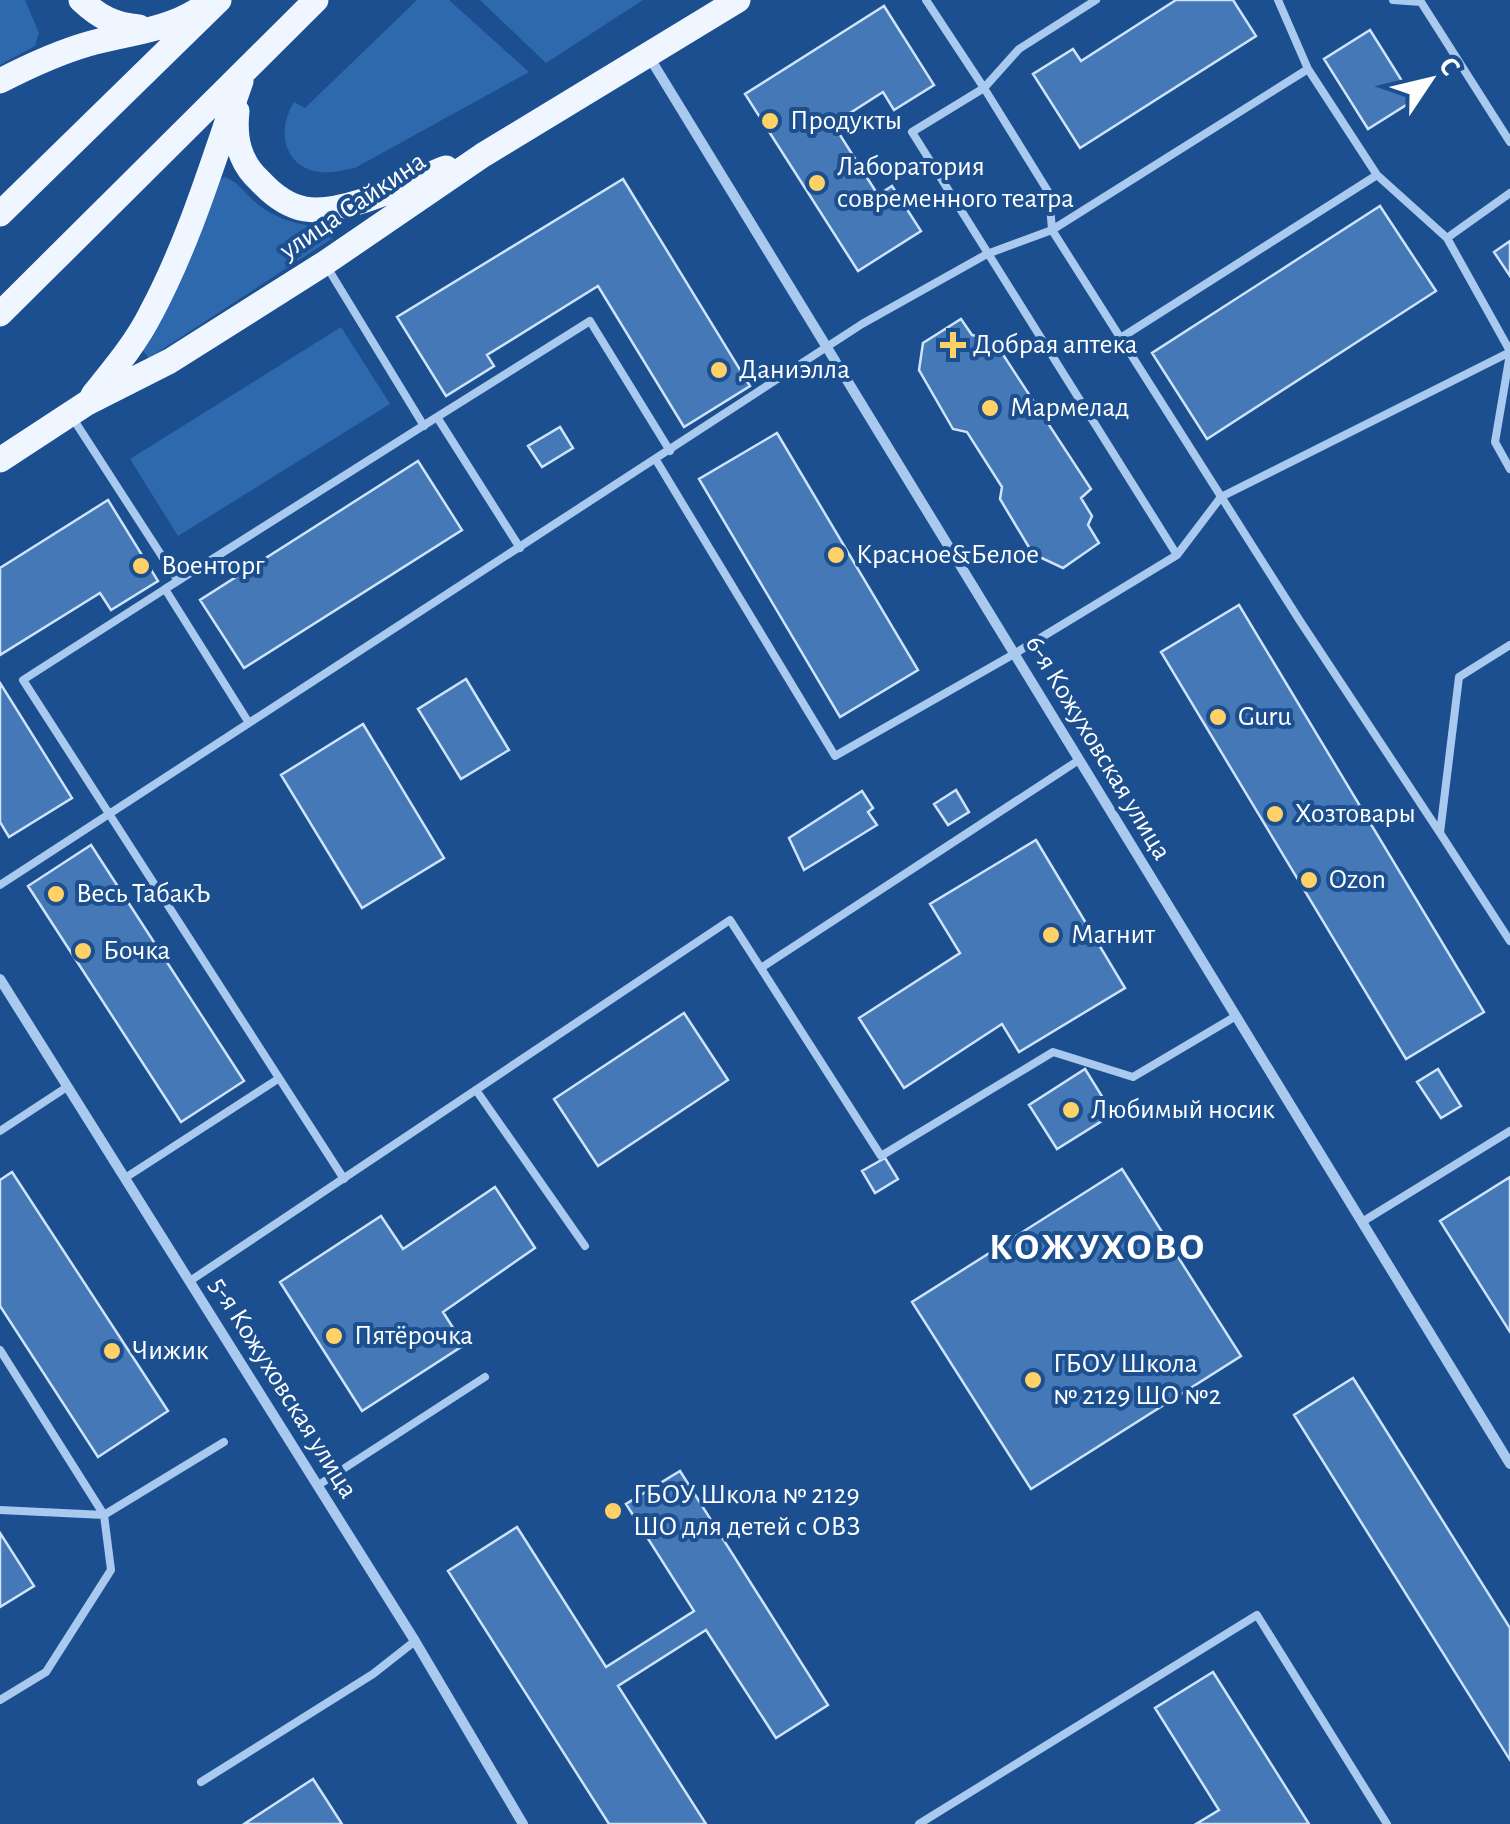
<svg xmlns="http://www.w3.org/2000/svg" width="1510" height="1824" font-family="'Alegreya Sans',sans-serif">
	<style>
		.green { fill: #2e69ad }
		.building { fill: #4478b7; stroke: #cfe3fa; stroke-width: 2.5 }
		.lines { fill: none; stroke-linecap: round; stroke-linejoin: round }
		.lane { stroke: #a9c9ee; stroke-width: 8 }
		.street { stroke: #a9c9ee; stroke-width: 10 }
		.primary { stroke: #f0f6ff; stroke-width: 25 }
		.poi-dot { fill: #ffd166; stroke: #1b4f8f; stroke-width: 4 }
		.labels { text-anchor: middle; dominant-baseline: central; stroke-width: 8; stroke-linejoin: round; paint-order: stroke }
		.poi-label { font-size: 28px; fill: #fff; stroke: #1b4f8f; text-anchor: start }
		.street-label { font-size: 28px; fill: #fff; stroke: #1b4f8f }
		.district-label { font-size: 38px; font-weight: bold; letter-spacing: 2.5px; fill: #fff; stroke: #1b4f8f }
	</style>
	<rect width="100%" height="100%" fill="#1b4f8f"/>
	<path class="green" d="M0,0h25l14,33 -4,13 -35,19z
		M417,0h32l80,72 -174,96c-14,3 -29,6 -42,3 -33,-10 -34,-45 -19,-69l11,6z
		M480,0h163l-97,63z
		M224,177c14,4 20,16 31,25 23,19 44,23 74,26l4,3v7l-184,120 -6,-7 77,-171z
		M341,327l49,77 -212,132 -48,-77z"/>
	<path class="building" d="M1176,0h57l23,36 -176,112 -47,-74 40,-25 8,12z
		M884,6l50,79 -40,25 -11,-18 -50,32 45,71 14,-9 29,45 -63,40 -113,-177z
		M1370,30l44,70 -46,29 -44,-70z
		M623,179l127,207 -66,41 -86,-141 -111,69 7,11 -48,30 -49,-79z
		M1380,206l56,85 -229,148 -55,-86z
		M1510,241v35l-16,-24z
		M961,319l11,16 11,2 11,17 6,-4 91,139 -10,9 11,18 -4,9 11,18 -36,25 -30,-14 -33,-55 2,-12 -35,-55 -14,-3 -34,-59 4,-27z
		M560,427l13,21 -31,19 -14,-21z
		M777,433l141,237 -78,47 -141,-238z
		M418,461l44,69 -218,138 -44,-68z
		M108,500l50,81 -47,29 -11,-17 -100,62v-87z
		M1239,605l245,407 -78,47 -245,-407z
		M466,679l43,71 -48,29 -43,-70z
		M0,683l72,115 -63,39 -9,-15z
		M363,724l81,134 -82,50 -81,-133z
		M956,790l13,22 -21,13 -14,-21z
		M862,791l11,17 -5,4 9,13 -73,45 -15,-32z
		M1036,840l89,148 -106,64 -17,-28 -98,64 -45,-70 101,-65 -30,-49z
		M91,845l153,236 -63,41 -153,-236z
		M684,1013l44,67 -130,86 -44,-67z
		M1085,1069l28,45 -56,35 -28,-44z
		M1438,1069l23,37 -20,12 -24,-36z
		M885,1158l13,21 -23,14 -13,-22z
		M1122,1169l119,187 -210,133 -119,-187z
		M12,1172l156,239 -70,46 -98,-151v-126z
		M1510,1177v155l-70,-111z
		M495,1187l40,61 -92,64 21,33 -102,66 -82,-129 101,-66 22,33z
		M1353,1378l157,250v132l-216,-345z
		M680,1471l148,234 -52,33 -70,-108 -88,56 88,138h-97l-161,-253 69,-44 89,140 88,-56 -68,-107z
		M0,1533l34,53 -34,21z
		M1213,1672l96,152h-113l23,-14 -64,-102z
		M313,1779l29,45h-98z"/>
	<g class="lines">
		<path class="lane" d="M926,0l58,88 -72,44 265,423
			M1096,0l-77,49 -35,39 65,105 3,37 248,391 140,212
			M1393,0l28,2 89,140
			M1308,69l69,106 70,63
			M1510,193l-63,45 63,113
			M327,267l97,159
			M1119,339l258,-164
			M1510,354l-15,88 15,27
			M72,417l106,164
			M656,460l179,296 179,-102 163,-99 44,-58 289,-145
			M520,548l-83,-131 153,-96 80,130
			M165,589l-142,91 321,499
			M1510,645l-51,32 -19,156 70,108
			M249,723l-84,-134 272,-172
			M0,885l862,-561 125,-70 65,-24 256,-161 -30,-69
			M761,968l318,-208
			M476,1090l109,156
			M0,1131l67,-44
			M125,1178l153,-99
			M1362,1222l148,-91
			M190,1281l540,-361 151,236 172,-104 80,25 103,-61
			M0,1350l104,165 120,-73
			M317,1486l168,-109
			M0,1510l104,5 7,55 -65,102 -46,28
			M201,1782l172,-108 42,-33
			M919,1824l338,-209 130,209"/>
		<path class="street" d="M648,55l862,1409
			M0,979l415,662 108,183"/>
		<path class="primary" d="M81,0c18,17 33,25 58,27
			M0,81c29,-15 57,-28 88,-37 38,-11 79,-13 113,-36
			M237,111c-3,27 2,51 23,70 12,13 27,25 45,28 39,7 104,-27 141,-41
			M0,214l219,-214
			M0,314l316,-314
			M93,395c21,-26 43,-52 58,-82 39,-73 63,-155 90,-232
			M0,460l87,-57 83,-42 155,-98 158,-108 255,-155"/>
	</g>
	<g class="poi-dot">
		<circle cx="770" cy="121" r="10"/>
		<circle cx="817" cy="183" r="10"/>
		<path d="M948 330h10v10h10v10h-10v10h-10v-10h-10v-10h10z"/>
		<circle cx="719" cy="370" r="10"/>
		<circle cx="990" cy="408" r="10"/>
		<circle cx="836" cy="555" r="10"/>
		<circle cx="141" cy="566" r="10"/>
		<circle cx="1218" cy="717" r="10"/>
		<circle cx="1275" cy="814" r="10"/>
		<circle cx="1309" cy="880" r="10"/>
		<circle cx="56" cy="894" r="10"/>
		<circle cx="1051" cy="935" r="10"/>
		<circle cx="83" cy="951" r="10"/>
		<circle cx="1071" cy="1110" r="10"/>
		<circle cx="334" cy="1336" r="10"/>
		<circle cx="112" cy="1351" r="10"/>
		<circle cx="1033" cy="1380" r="10"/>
		<circle cx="613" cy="1511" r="10"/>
	</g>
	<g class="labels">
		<g class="poi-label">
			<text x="790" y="121">Продукты</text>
			<text x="837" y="167">Лаборатория<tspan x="837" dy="32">современного театра</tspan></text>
			<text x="973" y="345">Добрая аптека</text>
			<text x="739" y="370">Даниэлла</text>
			<text x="1010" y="408">Мармелад</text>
			<text x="856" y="555">Красное&amp;Белое</text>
			<text x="161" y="566">Военторг</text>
			<text x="1238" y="717">Guru</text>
			<text x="1295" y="814">Хозтовары</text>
			<text x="1329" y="880">Ozon</text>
			<text x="76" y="894">Весь ТабакЪ</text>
			<text x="1071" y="935">Магнит</text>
			<text x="103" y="951">Бочка</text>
			<text x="1091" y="1110">Любимый носик</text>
			<text x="354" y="1336">Пятёрочка</text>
			<text x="132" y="1351">Чижик</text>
			<text x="1053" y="1364">ГБОУ Школа<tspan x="1053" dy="32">№ 2129 ШО №2</tspan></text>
			<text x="633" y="1495">ГБОУ Школа № 2129<tspan x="633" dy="32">ШО для детей с ОВЗ</tspan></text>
		</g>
		<g class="street-label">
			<text transform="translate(353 206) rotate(-34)">улица Сайкина</text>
			<text transform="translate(1098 748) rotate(59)">6-я Кожуховская улица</text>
			<text transform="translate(283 1388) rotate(58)">5-я Кожуховская улица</text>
		</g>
		<g class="district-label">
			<text x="1098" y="1248">КОЖУХОВО</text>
		</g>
	</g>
	<g transform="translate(1430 80) rotate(55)" stroke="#1b4f8f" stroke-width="8" paint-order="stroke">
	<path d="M0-8L18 38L0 25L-18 38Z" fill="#ffffff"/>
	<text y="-15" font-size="28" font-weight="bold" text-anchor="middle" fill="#ffffff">С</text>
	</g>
</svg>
